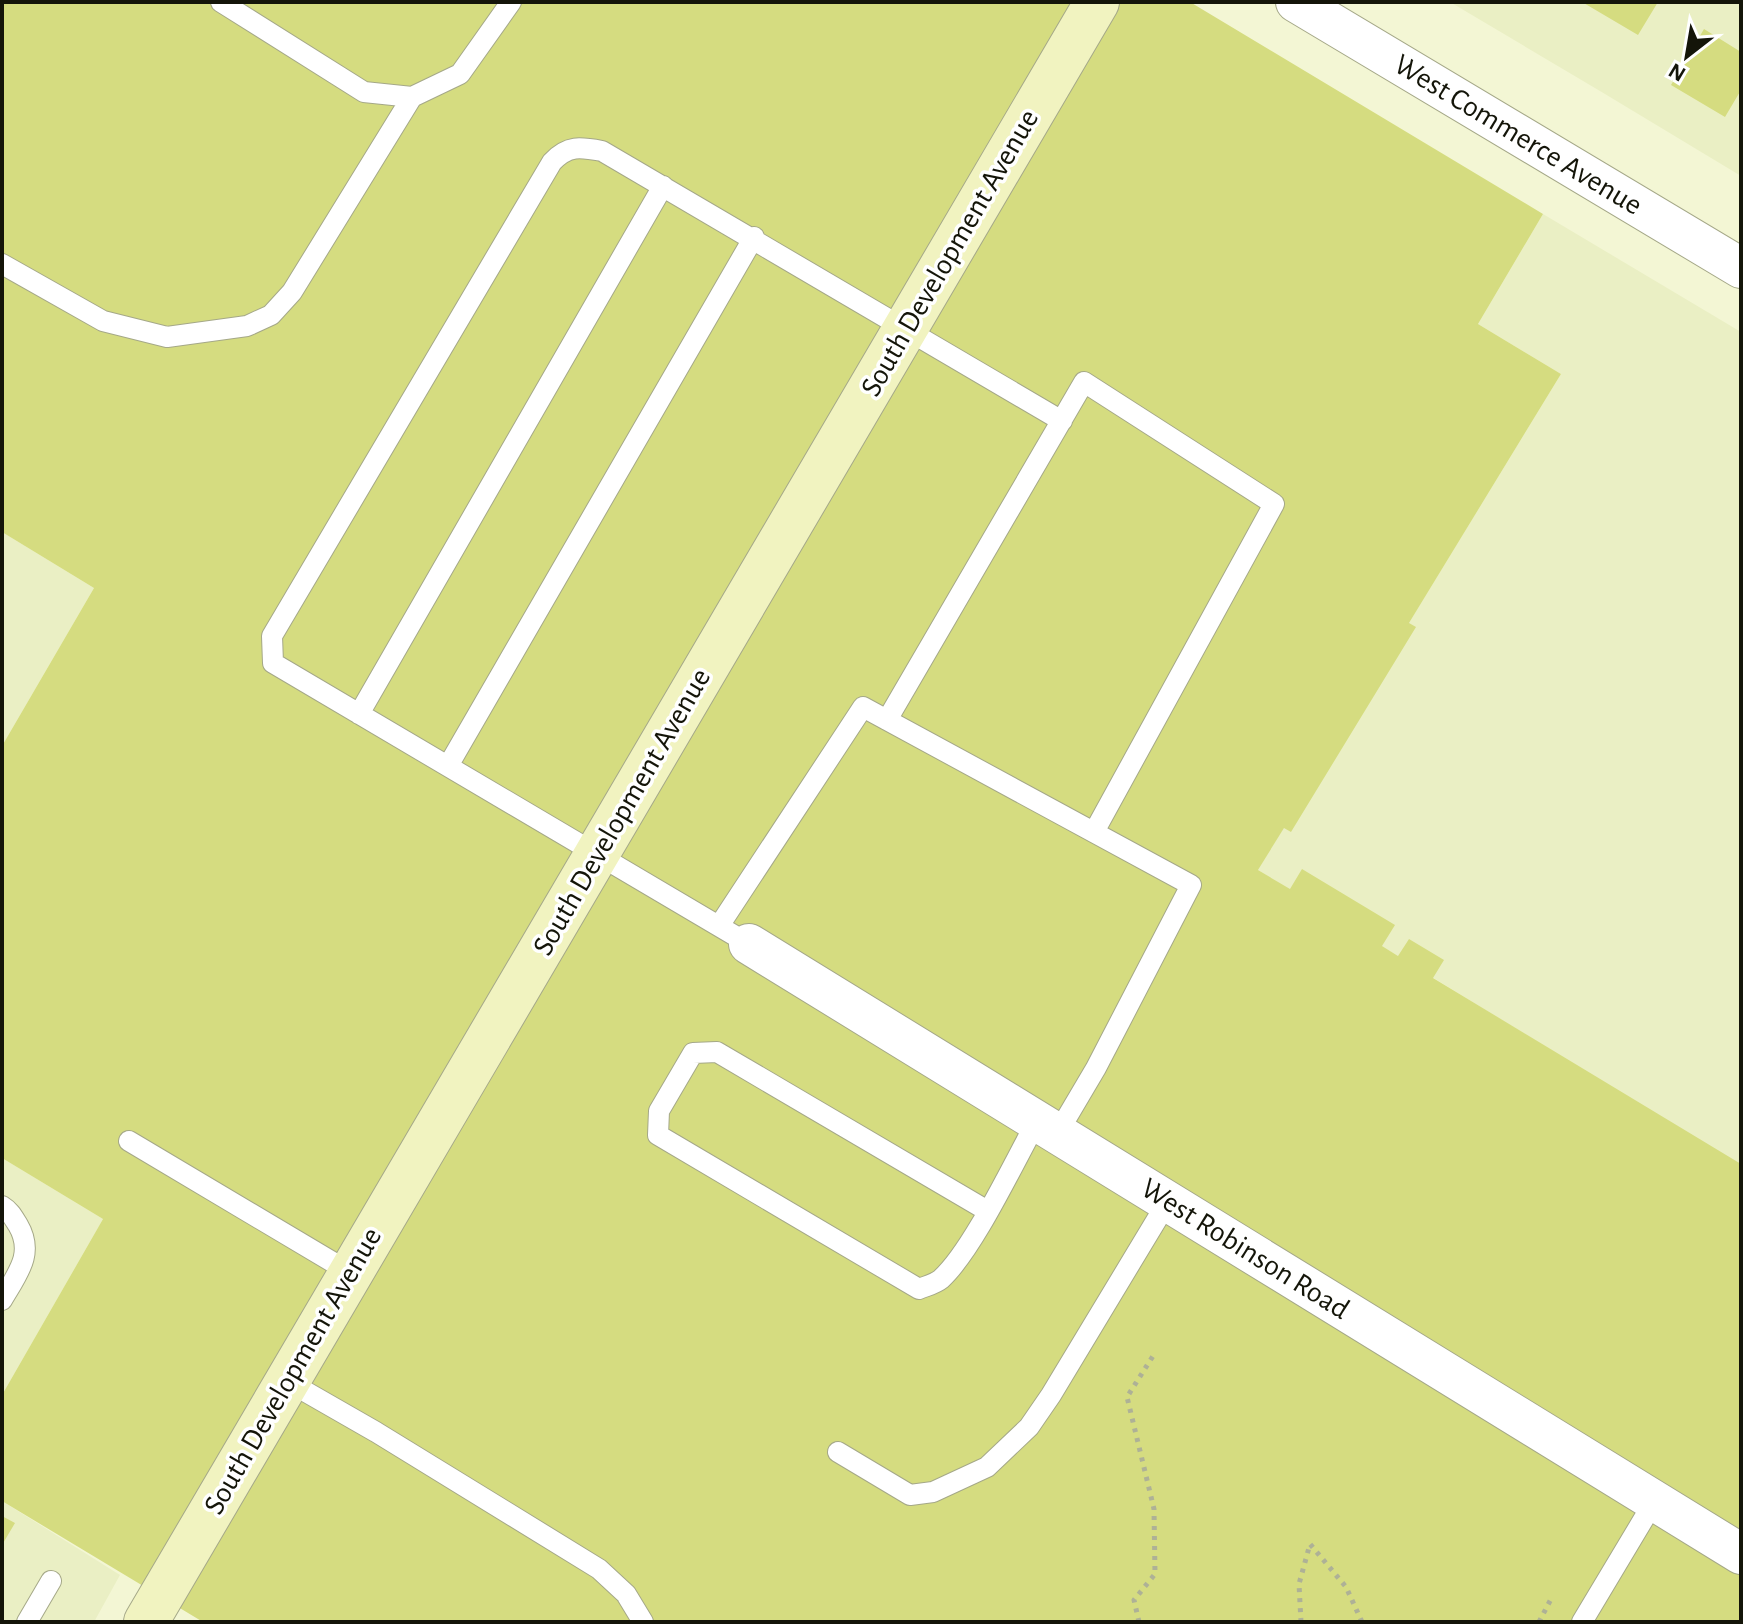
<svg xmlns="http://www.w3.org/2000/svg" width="1743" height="1624" font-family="'Alegreya Sans',sans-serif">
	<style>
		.built { fill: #eaefc4 }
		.building { fill: #d5dc80 }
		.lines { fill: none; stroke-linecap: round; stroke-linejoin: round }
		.lane-casing { stroke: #a5a888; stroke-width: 22 }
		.street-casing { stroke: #a5a888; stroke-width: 42 }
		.secondary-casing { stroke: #a5a888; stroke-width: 46 }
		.path { stroke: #aeb196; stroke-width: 5; stroke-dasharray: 4 6; stroke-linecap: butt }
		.lane { stroke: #fff; stroke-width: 20 }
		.street { stroke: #fff; stroke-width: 40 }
		.secondary { stroke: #f1f3c0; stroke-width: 44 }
		.labels { text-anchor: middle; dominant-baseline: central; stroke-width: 7; stroke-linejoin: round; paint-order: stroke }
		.street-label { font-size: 30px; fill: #141509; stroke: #fff }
	</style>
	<rect width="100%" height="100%" fill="#f3f6d4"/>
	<path class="built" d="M1450,2h291v174l-141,-85z
		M1543,214l198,118v835l-483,-297 303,-496 -83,-50z
		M2,532l92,56 -92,158z
		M2,1158l101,61 -101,176z
		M2,1501l118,74 -26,47h-92z"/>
	<path class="building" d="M2,2h1188l353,212 -65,110 83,50 -152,249 7,4 -125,205 -7,-4 -26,42 32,19 12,-20 93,56 -13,21 16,10 11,-17 35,21 -11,18 308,186v458h-1538l-201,-121v-106l101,-176 -101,-61v-412l92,-158 -92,-56z
		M1582,2h76l-20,33z
		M1704,29l37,23v38l-16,27 -54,-32z
		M2,1516l13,7 -13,22z"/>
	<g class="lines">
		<defs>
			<path id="lane" d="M221,2l143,90 48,5 48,-23 51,-72
				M2,264l101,57 64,16 80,-11 24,-11 21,-23 120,-195
				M359,714l304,-528
				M887,720l197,-338 190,122 -180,328
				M448,766l306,-529
				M719,926l144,-219 328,178 -95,183 -39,66
				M749,944l-476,-281 -1,-27 280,-474c16,-17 28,-15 50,-11l460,270
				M129,1141l222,132
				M2,1206c8,5 11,11 16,19 17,29 -1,49 -16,75
				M986,1210l-269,-158 -24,1 -34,58 -1,24 261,154c7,-3 16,-5 22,-10 32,-29 73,-117 96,-158
				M287,1381l89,51 223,137 27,25 17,28
				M838,1452l72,43 23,-3 54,-25 42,-40 22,-32 117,-194
				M27,1622l24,-41
				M1582,1622l73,-122"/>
			<path id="street" d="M1296,2l445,266
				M749,944l992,610"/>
			<path id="secondary" d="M146,1622l951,-1620"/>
		</defs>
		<use href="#lane" class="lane-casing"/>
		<use href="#street" class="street-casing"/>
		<use href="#secondary" class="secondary-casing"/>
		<path class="path" d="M1139,1622l-5,-22 21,-26 -1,-65 -27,-112 26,-41
			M1301,1622l-2,-38 11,-40 36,43 16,35
			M1539,1622l12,-23"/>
		<use href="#lane" class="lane"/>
		<use href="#street" class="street"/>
		<use href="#secondary" class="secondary"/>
	</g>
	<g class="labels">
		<g class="street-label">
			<text transform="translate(1518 135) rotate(31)">West Commerce Avenue</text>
			<text transform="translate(950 253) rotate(-60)">South Development Avenue</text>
			<text transform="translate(622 812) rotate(-60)">South Development Avenue</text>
			<text transform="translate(1245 1249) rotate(32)">West Robinson Road</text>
			<text transform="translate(293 1371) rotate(-60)">South Development Avenue</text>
		</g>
	</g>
	<rect width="1743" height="1624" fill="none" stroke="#141509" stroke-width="8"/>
	<g transform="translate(1687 56) rotate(211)" stroke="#ffffff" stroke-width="6" paint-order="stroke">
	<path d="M0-6L14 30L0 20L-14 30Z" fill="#141509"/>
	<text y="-12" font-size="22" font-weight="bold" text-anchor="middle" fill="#141509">N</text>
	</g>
</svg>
